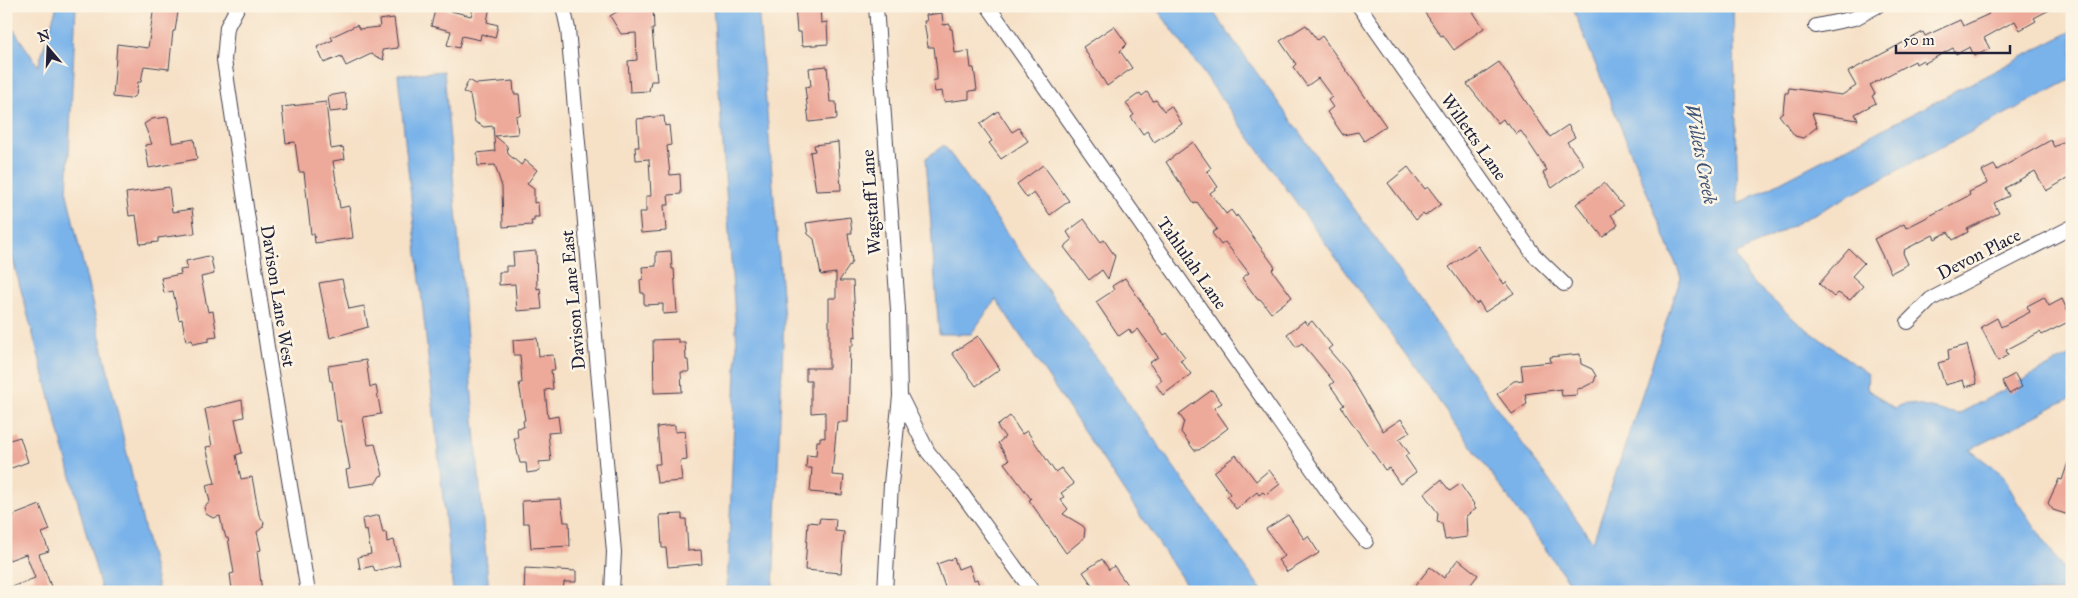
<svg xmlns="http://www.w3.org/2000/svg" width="2078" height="598" font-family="'IM FELL Great Primer',serif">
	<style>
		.water { fill: #79b3ea; stroke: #4e6a92 }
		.building { fill: #eda99a }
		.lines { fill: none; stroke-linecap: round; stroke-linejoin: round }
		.street-casing { stroke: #423f50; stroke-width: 16 }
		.street { stroke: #fff; stroke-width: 14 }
		.labels { text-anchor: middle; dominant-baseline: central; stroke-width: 5; stroke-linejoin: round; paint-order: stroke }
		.street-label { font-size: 18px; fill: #22223b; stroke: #fcf5e5 }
		.water-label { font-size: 19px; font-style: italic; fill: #405578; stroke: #fcf5e5 }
	</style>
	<rect width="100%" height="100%" fill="#fcf5e5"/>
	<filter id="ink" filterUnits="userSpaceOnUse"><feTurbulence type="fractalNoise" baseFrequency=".02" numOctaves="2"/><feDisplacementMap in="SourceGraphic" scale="10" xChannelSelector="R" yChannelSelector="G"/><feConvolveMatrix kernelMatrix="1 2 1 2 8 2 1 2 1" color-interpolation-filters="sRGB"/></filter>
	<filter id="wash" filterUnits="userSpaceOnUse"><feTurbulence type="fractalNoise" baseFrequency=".0096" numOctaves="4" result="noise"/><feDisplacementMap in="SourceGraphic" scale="20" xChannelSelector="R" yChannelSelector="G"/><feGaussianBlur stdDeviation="1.12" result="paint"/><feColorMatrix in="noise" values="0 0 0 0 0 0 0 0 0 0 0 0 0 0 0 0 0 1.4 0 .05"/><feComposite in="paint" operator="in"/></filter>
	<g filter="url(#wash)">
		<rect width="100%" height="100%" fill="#f6e1c7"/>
		<path class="water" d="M57,6h19l-9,188 92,398h-57l-96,-358v-216l32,48z
			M713,6h45l26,312 -11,274h-46l10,-247z
			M1155,6h54l384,536 88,-265 -109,-271h161l5,198 334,-173v48l-336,176 11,22 50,45 71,52 -1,15 27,19 13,-5 51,11 114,-60v43l-102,53 32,24 16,29 54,78v11h-502l4,-3z
			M444,71l45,521h-36l-55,-517z
			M944,145l319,447h-72l-195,-293 -25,35h-32l-13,-176z"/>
		<g id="blocks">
			<path class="building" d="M154,6h25l-4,25h-2l-4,38 -25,-3 -3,16h-3l-2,13 -6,4 -17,-2 4,-53 31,4z
				M436,6h13l-2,4 24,6 3,-10h16l-3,16 11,3 -3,13 -14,-4 -1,6 -18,-4 -3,12 -12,-3 4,-14 -20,-5z
				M626,6h27l1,23h-2l5,52h-6l-2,10 -19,1 -2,-31 9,-1 -1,-27 -15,1 -11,-18z
				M795,6h25l1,17 6,-1 1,22 -26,2 -1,-14h-4z
				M1435,6h34l15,22 -30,22 -11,-15 -2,1 -16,-23z
				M1984,6h73l-23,12 2,3 -16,9 -5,-9 -31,17 6,11 -16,7 -4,-9 -14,7 -3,-6 -28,15 -2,-3 -7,4 -1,-3 -10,5 -35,19 5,9 -3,2 4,7 -21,11 3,6 -46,-7 5,14 -14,11 -8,-2 -16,-21 4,-3 2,-19h3l1,-5 53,7 14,-9 -8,-14 75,-40 2,4 35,-16 3,6 26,-12z
				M942,13l1,12 7,-1v5h2l3,24 14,-2 2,17h3l3,22 -8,1v8l-25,3 -2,-11 -7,1 -2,-12h4v-8l-3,-25h-6l-4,-26h3l-1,-6z
				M394,18l4,30 -16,2 2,10 -13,-6 -25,12 -5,-10 -17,7 -7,-16 16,-7 -2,-3 26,-12 2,4 21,-2 -1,-7z
				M1306,25l11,15 5,-4 64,90 -22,15 -6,-9 -15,3 -16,-23 6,-5 -5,-7 4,-3 -14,-19 -11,8 -14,-19 3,-3 -16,-23z
				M1114,26l13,18 -7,7 12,17 -25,18 -24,-39z
				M1499,62l51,75 18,-12 7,12 -8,5 17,23 -32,23 -9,-15 4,-3 -26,-39 -5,3 -8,-11 -2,1 -3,-5 -5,4 -31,-39z
				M827,66l3,36h6l1,17 -28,3 -4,-35 6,-1 -2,-18z
				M469,80l7,4 37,-3 1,13h5l2,21 -5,1 2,18 -23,2 12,10 1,8 13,11 4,-5 12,10 -10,14 7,5v14l4,-1 1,15h-5v4h-3l1,4 -29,2 -1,-40 -7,-22 -17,1 -1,-13 18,-2 -2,-25 -9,1 -9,-5 -5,-27 -7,-3z
				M1147,92l6,9 3,-1 8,11 7,-5 11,18 -28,18 -7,-11 -4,3 -12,-17 3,-2 -8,-12 14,-10 2,3z
				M345,93l3,17 -18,2 -2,-16z
				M326,102l5,47 12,-2 2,12 -12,2 7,47 9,-2 4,32 -38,5 -1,-9h-3l-7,-62h-5l-4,-30 -9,1 -4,-36z
				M998,111l14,21 7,-4 9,13 -27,18 -12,-16 3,-2 -12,-17z
				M664,116l1,10 4,-1 2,20 -4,1 3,29 10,-1 1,20 -13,1 1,10h-5l2,26 -25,2 -2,-21h7v-16h5l-2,-37 -13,1 -1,-13h4l-2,-28z
				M168,117l4,26 22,-4 3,20 -48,9 -4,-23 7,-1 -8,-20 8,-5z
				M2072,137v39l-26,15 -11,-20 -30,17 4,8 -15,7 5,10 -32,16 1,3 -15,8 -5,-8 -13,7 -2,-4 -29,15 1,2 -2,1 5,11 -17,9 -17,-34 30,-15 2,4 64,-33 -1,-3 19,-9 -6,-12 12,-6 3,5 54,-30 3,7z
				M838,142l3,48 -25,1 -6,-39 5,-1 -1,-6z
				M1193,142l18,26 -4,3 11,16 -8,6 16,21 5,-4 5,7 1,-2 38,52 -3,3 20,27 -21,16 -9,-12 -2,-2 -2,1 -16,-22 7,-5 -24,-31 -4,3 -9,-12 5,-4 -20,-27 -3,2 -28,-42z
				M1043,165l26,36 -19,14 -16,-22 -7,5 -10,-14z
				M1408,167l17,22 3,-2 13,17 -16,12 -2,-2 -7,6 -28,-37z
				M1604,183l19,23 -12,9 7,10 -15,12 -27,-33z
				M169,187l3,25 20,-3 3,24 -37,5v4l-18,2 -4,-29 -7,1 -3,-23z
				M850,217l2,16h-4l4,29 -13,19h14l3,56 -3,-1v10h-3l-2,76h-11l-5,53 12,1 -2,19 -32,-3 2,-24h-6l1,-13 9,1 1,-15h3v-4l5,1v-26l-14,1v-32h-5v-13h23v-70h7v-25l-15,2 -7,-36 -6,-5 -2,-11z
				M1084,219l17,23 3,-2 11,16 -7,23 -6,-9 -13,10 -25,-33 8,-7 -5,-8z
				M1478,246l26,38 2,-2 8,11 -29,19 -6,-10 -3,2 -27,-37z
				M1849,249l15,14 -12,13 11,10 -13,14 -12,-7 -4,4 -15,-13z
				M536,251l1,38 3,-1 2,21 -25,2 -2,-27 -16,1v-13h7v-6h8l-1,-13z
				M671,251l1,18h2l3,44 -14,1v-10l-19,1v-12h-3l-1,-13 3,-1 -1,-12 14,-1v-14z
				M208,256l3,2 3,16 -13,3 7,35 5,-1 4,26 -8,1v3l-16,3 -1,-4 -6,1 -4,-22 -3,1 -6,-29 -9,2 -3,-15 20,-4 -1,-4 7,-1 -1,-8z
				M1125,278l39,57 3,-2 18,24 -5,3 11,14 -28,21 -7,-10 6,-5 -13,-17 9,-6 -20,-28 -6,5 -3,-5 -10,7 -23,-34 18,-12 -2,-4z
				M342,279l7,30 15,-3 4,21 -38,11 -11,-55z
				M2044,297l5,9 13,-7 10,21 -30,15 -2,-3 -34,18 2,5 -10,6 -17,-34 16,-9 4,9 29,-15 -3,-6z
				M1304,321l3,4 5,-4 20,25 -4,3 19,22 36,60 18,-12 9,13 -11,7 10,14 -4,3 11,16 -16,12 -11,-16 -4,2 -44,-63 3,-2 -14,-20 4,-3 -32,-39 -6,4 -9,-13z
				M978,336l22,33 -24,17 -24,-33z
				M537,338l2,18 14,-1 2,15h-4l2,19 -8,1 3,28 10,-2 2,16 -12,1 3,28 -12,1 1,9 -13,2 -1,-10h-6l-6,-25h4l-1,-10 7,-1 -1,-6 2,-1 -6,-37h3l-2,-28h-6l-1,-15z
				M678,339v3h7l1,18h2l1,12h-8l1,20 -28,1 -1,-53z
				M1967,345l10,39 -12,3 -2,-7 -18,5 -7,-22 11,-3 -1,-10z
				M1580,354l1,10 11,5 4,7 -2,6 -12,6 -5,1v6l-15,1 -1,-7 -36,5 2,10 -15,10 -15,-20 17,-13 9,-1 -2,-15 30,-3 -1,-5z
				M366,360l4,27 6,-1 5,28 -18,3 5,28 7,-1 8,31 -3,1 -4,7 -27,4 -3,-17 4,-1 -9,-48h-4l-5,-40h-2l-2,-15z
				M2015,374l7,13 -13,7 -7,-13z
				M1212,390l10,13 -8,5 14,20 -29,22h-5l-13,-18 3,-11 -5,-7z
				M242,400l2,17 -9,2 7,34 -6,2 5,24 11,-2 7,38 5,7 -1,5 -6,5 4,18 -4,1 5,41h-21l-1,-4 -8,1 -2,-15 4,-1 -6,-35h-2l-2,-7h-1l-3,-15 -7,2 -7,-4 -2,-7 6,-5 -4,-17 9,-2 -9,-36 6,-1 -7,-37z
				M1010,416l12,18 5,-3 28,41 6,-4 13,16 -13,9 3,4 -4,2 8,10 -5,5 20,12 2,3 -1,9 -18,15 -37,-53 2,-1 -27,-36 5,-3 -11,-17 7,-6 -8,-11z
				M675,425v7l10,-1 2,29 -7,1 2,20 -25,2 -2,-19h5l-3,-37z
				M20,437l8,25 -22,8v-29z
				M1236,455l20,26 13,-11 11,14 -14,11 -3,-3 -4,3 -2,-3 -21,17 -9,-12 3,-3 -16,-22z
				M2070,457l2,1v58l-19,-6 -5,-7 11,-24 3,1z
				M1441,480l9,11 10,-7 14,20 -1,1 3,4 -10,7 1,21 -22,3 -3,-17 -5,-1 1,-9 -14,-19z
				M561,499l3,23h5l1,24 -39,2 -2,-25h-6l-1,-22z
				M40,505l10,25 -8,3 7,18 -10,3 14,38h-47v-3l29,-11 -9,-24 -17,6 -3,-8v-19l6,-2 -3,-14z
				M682,514v5h4l2,32 13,-1 1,14 -34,3 -2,-19h-4l-2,-33z
				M379,515l4,18 3,-1 1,10 7,-2 6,25 -25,6 -2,-5 -13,3 -2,-12 13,-3 -4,-24 -3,1 -2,-12z
				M1288,515l16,24 4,-3 11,17 -32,19 -9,-12 7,-4 -19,-27z
				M820,518l16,1 -1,12 9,1 -3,41 -36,-3 3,-48 11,1z
				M954,558l4,11 11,-4 5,15 3,-1 4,13h-37l1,-5 -8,-23z
				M1102,559l7,11 5,-4 18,26h-35l-14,-20z
				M1458,559l20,16 -13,17h-43l-7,-6 15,-19 14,11z
				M525,568l51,3v11h-12l-1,10h-39z"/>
		</g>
	</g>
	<g filter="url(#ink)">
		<use href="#blocks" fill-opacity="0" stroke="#423f50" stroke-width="1"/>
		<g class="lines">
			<defs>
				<path id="street" d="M238,6l-11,21 -3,33 46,307 38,225
					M563,6l5,23 46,523 -2,40
					M876,6l22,303 2,87
					M988,6l355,507 23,28
					M1359,6l175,249 30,29
					M1816,26l39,-8 22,-12
					M1908,322l23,-23 141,-72
					M885,592l6,-108 9,-88 28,56 32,39 73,101"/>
			</defs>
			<use href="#street" class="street-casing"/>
			<use href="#street" class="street"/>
		</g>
	</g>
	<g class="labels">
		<g class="street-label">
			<text transform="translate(1474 137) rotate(55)">Willetts Lane</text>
			<text transform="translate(871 202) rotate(-94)">Wagstaff Lane</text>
			<text transform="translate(1979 254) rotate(-27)">Devon Place</text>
			<text transform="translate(1192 263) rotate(55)">Tahlulah Lane</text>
			<text transform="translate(278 296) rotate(81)">Davison Lane West</text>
			<text transform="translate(573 300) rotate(-95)">Davison Lane East</text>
		</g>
		<g class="water-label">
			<text transform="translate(1701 154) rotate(79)">Willets Creek</text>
		</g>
	</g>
	<rect width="2078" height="598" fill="none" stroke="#fcf5e5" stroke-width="25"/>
	<g transform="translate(48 48) rotate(341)" stroke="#fcf5e5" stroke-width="4" paint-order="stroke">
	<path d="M0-4L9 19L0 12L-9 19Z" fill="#22223b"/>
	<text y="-8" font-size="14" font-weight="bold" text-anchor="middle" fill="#22223b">N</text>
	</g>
	<path d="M1896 45v8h114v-8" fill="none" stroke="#22223b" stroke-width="2.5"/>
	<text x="1903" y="45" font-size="15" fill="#22223b" stroke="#fcf5e5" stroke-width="4" paint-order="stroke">50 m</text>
</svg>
